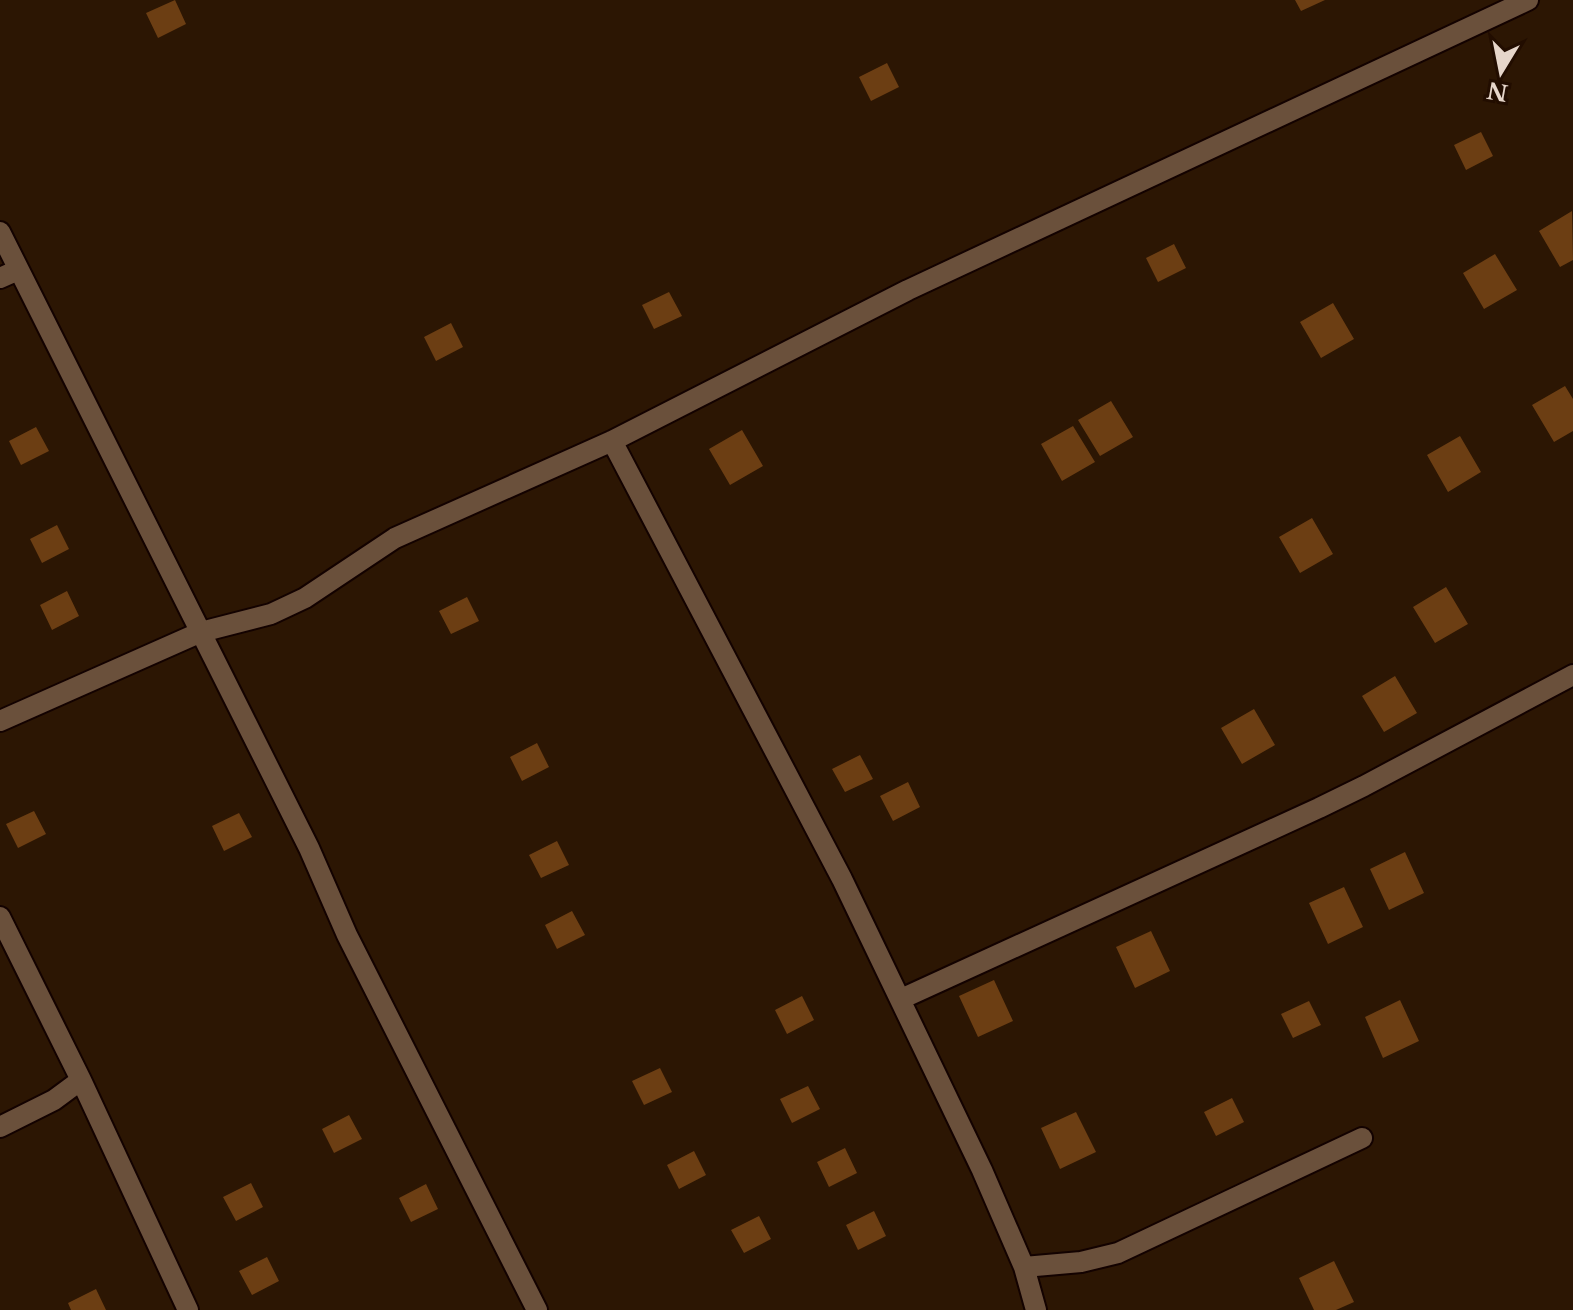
<svg xmlns="http://www.w3.org/2000/svg" width="1573" height="1310" font-family="'Libre Baskerville',serif">
	<style>
		.building { fill: #6c3e13 }
		.lines { fill: none; stroke-linecap: round; stroke-linejoin: round }
		.street-casing { stroke: #130200; stroke-width: 24 }
		.street { stroke: #6a503b; stroke-width: 20 }
	</style>
	<rect width="100%" height="100%" fill="#2c1603"/>
	<path class="building" d="M175,0l11,24 -28,14 -12,-25z
		M1295,0h30l-24,11z
		M887,63l12,24 -28,14 -12,-24z
		M1481,132l12,24 -27,14 -12,-25z
		M1572,211l1,49 -13,7 -21,-36z
		M1174,244l12,24 -28,14 -12,-24z
		M1495,254l22,36 -33,19 -21,-36z
		M669,292l13,24 -28,13 -12,-24z
		M1333,303l21,36 -33,19 -21,-36z
		M451,323l12,24 -27,14 -12,-24z
		M1565,386l8,13v32l-19,11 -22,-37z
		M1111,401l22,36 -33,19 -22,-36z
		M1073,426l22,36 -33,19 -21,-37z
		M36,427l13,24 -28,14 -12,-24z
		M742,430l21,36 -33,19 -21,-36z
		M1460,436l21,36 -33,20 -21,-37z
		M1312,518l21,36 -33,19 -21,-36z
		M57,525l12,24 -27,14 -12,-24z
		M1446,587l22,37 -33,19 -22,-36z
		M67,591l12,25 -27,14 -12,-25z
		M467,597l12,24 -28,13 -12,-23z
		M1395,676l22,37 -33,19 -22,-36z
		M1254,709l21,36 -33,19 -21,-36z
		M537,743l12,24 -27,14 -12,-24z
		M860,755l13,24 -28,13 -13,-23z
		M908,782l12,25 -27,14 -13,-25z
		M34,811l12,23 -28,14 -12,-24z
		M239,813l13,24 -28,14 -12,-25z
		M557,841l12,24 -28,13 -12,-23z
		M1405,852l19,41 -35,17 -19,-41z
		M1344,887l19,40 -35,17 -19,-41z
		M572,911l13,24 -28,14 -12,-24z
		M1151,931l19,40 -35,17 -19,-41z
		M994,980l19,41 -35,16 -19,-41z
		M802,996l12,24 -27,14 -12,-24z
		M1400,1000l19,41 -36,17 -18,-41z
		M1309,1001l12,24 -28,13 -12,-24z
		M660,1068l12,24 -28,13 -12,-24z
		M808,1086l12,23 -28,14 -12,-24z
		M1232,1098l12,24 -28,14 -12,-24z
		M1076,1112l20,40 -36,17 -19,-41z
		M349,1115l13,24 -28,14 -12,-24z
		M845,1148l12,25 -28,14 -12,-25z
		M694,1151l12,24 -27,14 -12,-24z
		M251,1183l12,24 -27,14 -13,-24z
		M426,1184l12,25 -27,13 -12,-24z
		M874,1211l12,25 -28,14 -12,-25z
		M759,1216l12,23 -27,14 -13,-23z
		M267,1257l12,24 -27,14 -13,-24z
		M1334,1261l20,41 -18,8h-22l-15,-32z
		M96,1289l10,21h-35l-3,-7z"/>
	<g class="lines">
		<defs>
			<path id="street" d="M0,232l309,616 38,87 190,375
				M0,278l18,-8
				M612,441l230,438 140,291 42,97 12,43
				M0,721l201,-89 70,-18 34,-16 90,-60 217,-97 296,-151 620,-290
				M0,917l81,163 107,230
				M901,999l418,-191 45,-22 209,-111
				M0,1127l54,-27 27,-20
				M1024,1267l57,-5 37,-9 244,-115"/>
		</defs>
		<use href="#street" class="street-casing"/>
		<use href="#street" class="street"/>
	</g>
	<g transform="translate(1501 72) rotate(190)" stroke="#220d00" stroke-width="6" paint-order="stroke">
	<path d="M0-6L14 30L0 20L-14 30Z" fill="#e6d6ca"/>
	<text y="-12" font-size="22" font-weight="bold" text-anchor="middle" fill="#e6d6ca">N</text>
	</g>
</svg>
